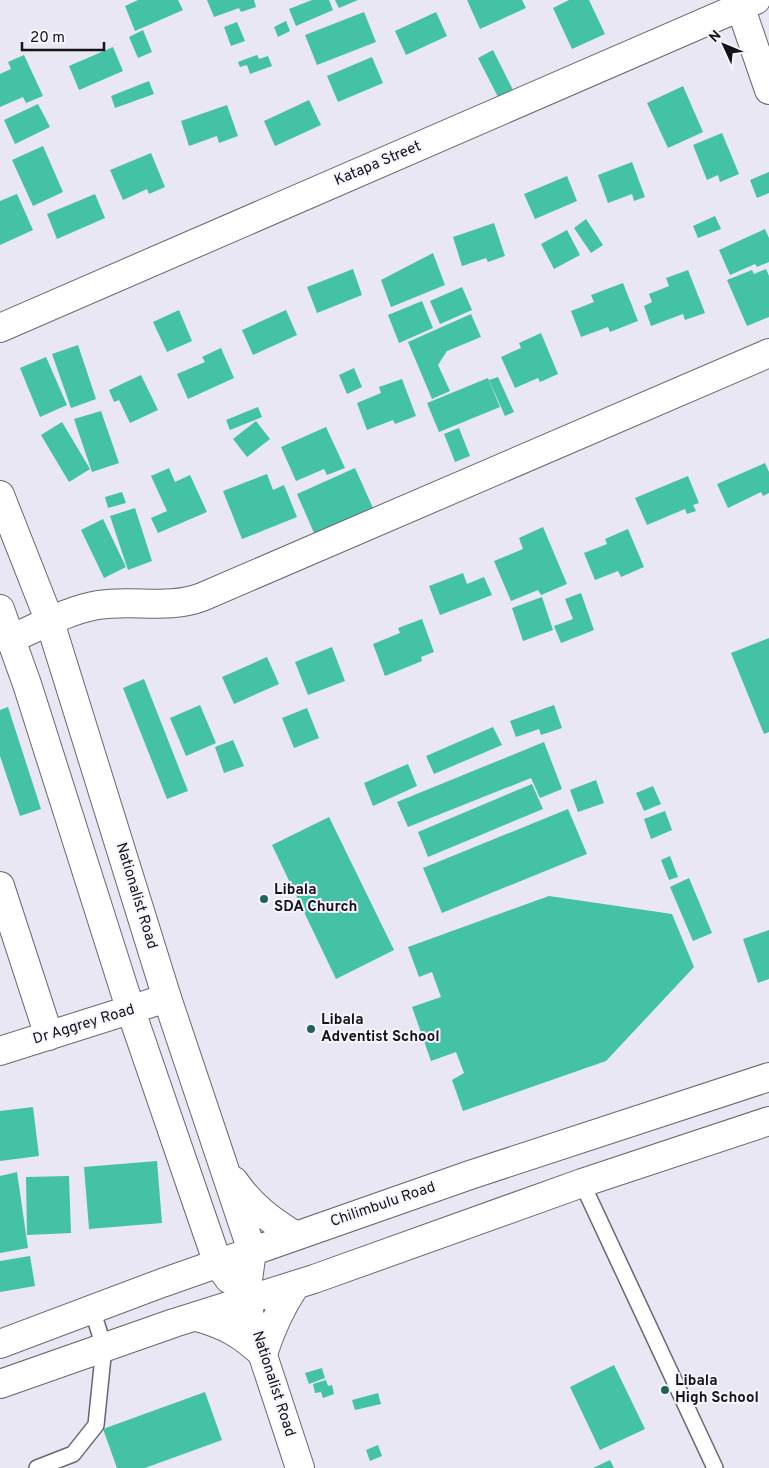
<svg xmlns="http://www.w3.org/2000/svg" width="769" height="1468" font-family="Overpass,sans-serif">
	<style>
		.building { fill: #43c2a6 }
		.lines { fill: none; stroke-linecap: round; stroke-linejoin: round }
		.service-casing { stroke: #696671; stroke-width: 18 }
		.minor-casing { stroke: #696671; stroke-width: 30 }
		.tertiary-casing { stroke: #696671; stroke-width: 30 }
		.secondary-casing { stroke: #696671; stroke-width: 30 }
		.service { stroke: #fff; stroke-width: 15 }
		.minor { stroke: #fff; stroke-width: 28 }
		.tertiary { stroke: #fff; stroke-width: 28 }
		.secondary { stroke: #fff; stroke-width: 28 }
		.poi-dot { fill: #1e6354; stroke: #f6f4ff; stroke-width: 2 }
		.labels { text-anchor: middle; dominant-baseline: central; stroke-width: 4; stroke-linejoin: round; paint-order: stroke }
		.street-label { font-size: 15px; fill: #141317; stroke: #f6f4ff }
		.poi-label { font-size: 15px; font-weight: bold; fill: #141317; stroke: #f6f4ff; text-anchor: start }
	</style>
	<rect width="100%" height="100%" fill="#e9e7f3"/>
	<path class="building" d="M138,0h40l5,10 -48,21 -10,-25z
		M207,0h47l2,7 -15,5 -2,-4 -25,9z
		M312,0h17l4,10 -37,16 -7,-17z
		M335,0h23l-19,8z
		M467,0h55l4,8 -46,21z
		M569,0h20l16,34 -33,15 -19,-41z
		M364,12l12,30 -59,23 -12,-30z
		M436,12l11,24 -41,19 -11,-24z
		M286,21l4,10 -12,6 -4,-10z
		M237,22l8,19 -14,5 -7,-19z
		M143,30l9,22 -14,6 -9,-21z
		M113,47l10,24 -44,19 -10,-24z
		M493,50l20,40 -15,7 -20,-39z
		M24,55l19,41 -17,7 -3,-6 -23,10v-33l11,-5 -3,-7z
		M257,55l2,4 9,-3 4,10 -22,8 -3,-9 -7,2 -2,-5z
		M372,57l11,26 -45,19 -11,-26z
		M149,81l5,13 -39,14 -4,-12z
		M683,86l20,46 -35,16 -21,-45z
		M309,100l12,25 -46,21 -11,-25z
		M38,104l12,23 -35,17 -11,-24z
		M227,105l11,31 -19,7 -2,-7 -28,10 -8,-25z
		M722,133l17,41 -19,8 -2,-7 -11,5 -14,-35z
		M43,146l20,46 -30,14 -21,-46z
		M151,153l14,34 -16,7 -2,-5 -24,11 -13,-30z
		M632,162l13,35 -11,4 -2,-7 -24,9 -10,-28z
		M769,172v21l-12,5 -7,-18z
		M567,176l10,25 -42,18 -11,-25z
		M17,194l16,36 -33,15v-44z
		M95,194l10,24 -48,21 -10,-25z
		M715,216l6,13 -23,9 -5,-12z
		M586,219l17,26 -12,8 -17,-25z
		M494,223l11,33 -17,6 -2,-4 -24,8 -9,-29z
		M765,229l4,9v24l-12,5 -2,-3 -25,11 -11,-25z
		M567,230l13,25 -26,14 -13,-25z
		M433,253l12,32 -54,22 -10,-27z
		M353,269l9,26 -45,18 -10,-26z
		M766,269l3,7v41l-22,9 -20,-46 25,-10 2,4z
		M688,270l17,43 -20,7 -2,-6 -32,12 -7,-20 8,-4 -3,-8 20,-8 -3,-8z
		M623,283l15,38 -28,11 -2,-5 -27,10 -10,-26 23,-9 -3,-7z
		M462,287l10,23 -32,14 -10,-23z
		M422,301l11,27 -34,15 -11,-28z
		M179,310l13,31 -25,11 -14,-30z
		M286,310l11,25 -44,20 -11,-25z
		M471,314l10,23 -34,14 -9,14 12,26 -18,8 -24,-57z
		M541,333l17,41 -18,8 -2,-4 -23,10 -14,-31 20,-9 -2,-5z
		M78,345l18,54 -25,9 -19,-54z
		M221,348l13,30 -46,21 -11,-25 28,-12 -3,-5z
		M46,357l21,48 -27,12 -20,-49z
		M354,368l8,19 -15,7 -8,-19z
		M141,375l17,35 -28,13 -11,-23 -5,2 -5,-12z
		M498,377l16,35 -9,4 -16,-36z
		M488,378l12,29 -61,25 -12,-29z
		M402,379l14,37 -21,8 -2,-4 -26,10 -10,-27 24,-10 -2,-6z
		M258,407l4,10 -32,13 -4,-10z
		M101,411l18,52 -27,9 -18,-53z
		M256,421l14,18 -23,18 -14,-18z
		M62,422l28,47 -21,13 -28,-47z
		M326,427l19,41 -18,7 -3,-6 -28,12 -15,-34z
		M459,428l11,28 -15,6 -11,-28z
		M765,463l4,9v21l-6,3 -2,-4 -33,16 -11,-24z
		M169,468l6,14 15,-7 17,37 -49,21 -7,-15 16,-7 -16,-35z
		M355,468l18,40 -58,27 -18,-41z
		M267,474l6,16 11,-5 13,32 -55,22 -19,-48z
		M688,476l11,27 -6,2 3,6 -9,3 -2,-5 -38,16 -12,-27z
		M122,492l4,11 -18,5 -3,-11z
		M135,508l17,53 -24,9 -18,-54z
		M103,519l23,48 -22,11 -23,-48z
		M543,527l24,57 -26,11 -3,-5 -27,11 -17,-40 29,-12 -4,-11z
		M628,529l16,38 -23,10 -3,-6 -23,9 -11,-27 23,-9 -2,-5z
		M463,573l4,11 17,-7 8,18 -52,20 -11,-29z
		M581,593l13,37 -33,13 -7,-17 19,-7 -8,-20z
		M542,597l11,33 -30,11 -11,-33z
		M422,619l12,33 -13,5 1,4 -37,15 -12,-32 27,-11 -2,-5z
		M769,638v94l-5,2 -33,-81z
		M332,647l13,34 -37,14 -13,-33z
		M267,657l12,27 -45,20 -12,-27z
		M144,679l44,112 -21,8 -44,-111z
		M200,705l16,38 -30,13 -16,-38z
		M554,705l8,23 -21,7 -2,-6 -23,8 -6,-16z
		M8,707l33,102 -21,7 -20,-60v-46z
		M307,708l12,30 -25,10 -12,-30z
		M493,727l9,18 -68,29 -8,-18z
		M233,740l11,26 -20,7 -9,-26z
		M544,742l18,47 -22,9 -9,-20 -123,49 -11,-25z
		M408,764l9,22 -44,20 -9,-23z
		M596,780l8,23 -26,9 -8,-22z
		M532,784l11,25 -115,48 -10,-25z
		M653,786l8,18 -17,7 -8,-18z
		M568,809l19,45 -145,59 -19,-45z
		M665,811l7,19 -21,9 -7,-20z
		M329,817l65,133 -58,29 -64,-134z
		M670,856l8,21 -9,3 -8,-20z
		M689,878l23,55 -19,8 -23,-54z
		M549,896l123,18 22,53 -88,94 -143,50 -11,-31 12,-7 -8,-21 -25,9 -19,-54 29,-10 -9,-25 -13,5 -11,-30z
		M769,930v49l-11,4 -15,-44z
		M33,1107l6,49 -39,5v-50z
		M157,1161l5,62 -73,6 -5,-62z
		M17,1172l11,76 -28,5v-77z
		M69,1176l2,57 -44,2 -1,-58z
		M30,1256l5,30 -35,6v-31z
		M614,1365l31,64 -45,21 -30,-63z
		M322,1368l3,10 -16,6 -4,-11z
		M326,1380l2,6 4,-1 2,9 -11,4 -2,-6 -6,1 -2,-9z
		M205,1392l17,48 -77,28h-28l-14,-39z
		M378,1393l3,11 -26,6 -3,-10z
		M378,1445l4,11 -12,5 -4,-11z
		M610,1460l4,8h-21z"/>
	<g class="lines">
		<defs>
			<path id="service" d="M582,1183l133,285
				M37,1468l36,-14 23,-29 8,-78 -12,-38"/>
			<path id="minor" d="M738,0l31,90
				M0,328l756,-328
				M11,639c27,-12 57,-29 87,-34 35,-6 70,5 104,-8l567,-244
				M0,886l49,150
				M0,1051l167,-53"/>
			<path id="tertiary" d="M245,1301l55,167"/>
			<path id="secondary" d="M0,495l50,127 117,376 85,253 -7,50
				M0,609l27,75 104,327 87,253 11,15
				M234,1181c17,25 37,40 62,55
				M197,1317c29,8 44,17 66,37 8,-25 17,-46 32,-68
				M0,1344l162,-61 308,-108 299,-98
				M0,1384l174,-61 140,-44 268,-96 187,-62"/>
		</defs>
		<use href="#service" class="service-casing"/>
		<use href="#minor" class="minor-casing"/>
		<use href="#tertiary" class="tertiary-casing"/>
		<use href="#secondary" class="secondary-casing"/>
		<use href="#service" class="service"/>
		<use href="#minor" class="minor"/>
		<use href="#tertiary" class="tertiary"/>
		<use href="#secondary" class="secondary"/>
	</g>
	<g class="poi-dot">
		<circle cx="264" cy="899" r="5"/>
		<circle cx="311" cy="1029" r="5"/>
		<circle cx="665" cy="1390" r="5"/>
	</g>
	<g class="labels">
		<g class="street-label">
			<text transform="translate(378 164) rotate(-23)">Katapa Street</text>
			<text transform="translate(136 896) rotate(73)">Nationalist Road</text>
			<text transform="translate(84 1025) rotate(-17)">Dr Aggrey Road</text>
			<text transform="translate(383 1205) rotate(-19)">Chilimbulu Road</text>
			<text transform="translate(273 1384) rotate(72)">Nationalist Road</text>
		</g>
		<g class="poi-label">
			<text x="274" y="890">Libala<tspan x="274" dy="17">SDA Church</tspan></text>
			<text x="321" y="1020">Libala<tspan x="321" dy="17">Adventist School</tspan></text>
			<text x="675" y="1381">Libala<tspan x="675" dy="17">High School</tspan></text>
		</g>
	</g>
	<g transform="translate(724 45) rotate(314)" stroke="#f6f4ff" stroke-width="4" paint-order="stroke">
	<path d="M0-4L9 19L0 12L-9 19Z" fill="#141317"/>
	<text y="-8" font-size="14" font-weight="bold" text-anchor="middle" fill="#141317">N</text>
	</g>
	<path d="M22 42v8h82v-8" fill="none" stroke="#141317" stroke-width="2.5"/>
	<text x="30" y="42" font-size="15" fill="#141317" stroke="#f6f4ff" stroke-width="4" paint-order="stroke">20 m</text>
</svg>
